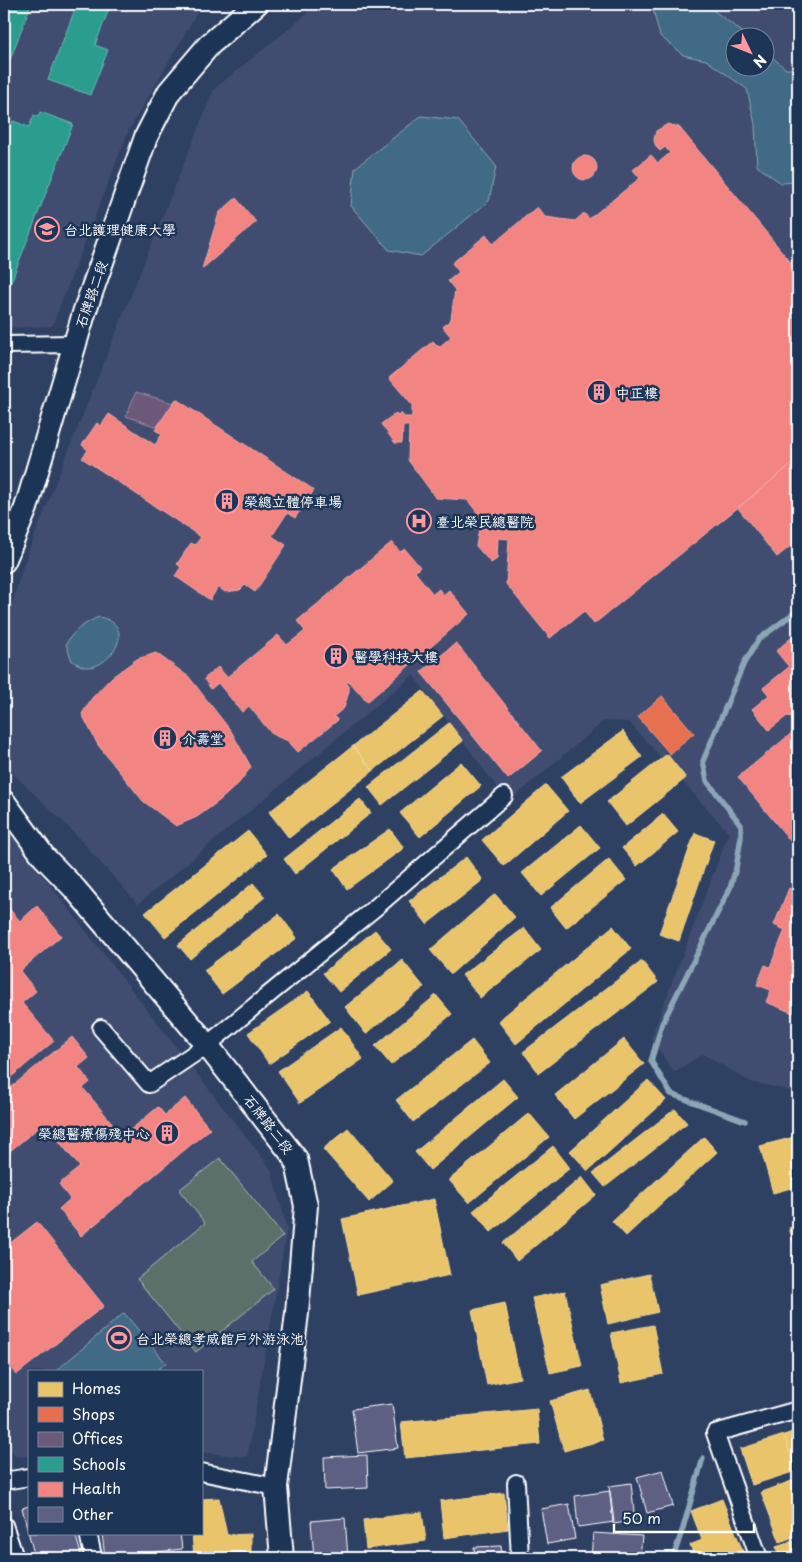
<svg xmlns="http://www.w3.org/2000/svg" width="802" height="1562" font-family="'Playpen Sans','LXGW WenKai TC',sans-serif">
	<style>
		.built { fill: #414e70; fill-rule: evenodd }
		.green { fill: #5c706b; stroke: #aeb8b5 }
		.water { fill: #406b85; stroke: #8ca6b6 }
		.homes { fill: #e9c46a; stroke: #f0d697 }
		.shops { fill: #e76f51; stroke: #ee9a85 }
		.offices { fill: #6d597a; stroke: #998ba2 }
		.schools { fill: #2a9d8f; stroke: #6abab1 }
		.health { fill: #f28482; stroke: #f6a9a8 }
		.lines { fill: none; stroke-linecap: round; stroke-linejoin: round }
		.stream { stroke: #8ca6b6; stroke-width: 5.5 }
		.building { fill: #5d5f83; stroke: #fff }
		.street-casing { stroke: #fff; stroke-width: 20 }
		.secondary-casing { stroke: #fff; stroke-width: 26 }
		.street { stroke: #1d3557; stroke-width: 16 }
		.secondary { stroke: #1d3557; stroke-width: 22 }
		.labels { text-anchor: middle; dominant-baseline: central; stroke-width: 5; stroke-linejoin: round; paint-order: stroke }
		.poi-label { font-size: 14px; fill: #fff; stroke: #1d3557; text-anchor: start }
		.street-label { font-size: 14px; fill: #fff; stroke: #1d3557 }
	</style>
	<rect width="100%" height="100%" fill="#2f4163"/>
	<filter id="ink" filterUnits="userSpaceOnUse"><feTurbulence type="fractalNoise" baseFrequency=".02" numOctaves="2"/><feDisplacementMap in="SourceGraphic" scale="10" xChannelSelector="R" yChannelSelector="G"/><feConvolveMatrix kernelMatrix="1 2 1 2 8 2 1 2 1" color-interpolation-filters="sRGB"/></filter>
	<g filter="url(#ink)">
		<path class="built" d="M4,4h198l-74,128 -76,194 -48,2z
			M309,4h489v1088l-47,-10 -48,-28 -29,18 -23,-34 78,-205 -100,-111 -25,-1 -91,77 -9,-2 -91,-121 -275,229 -72,-80 -59,-56 -3,-20v-115l19,-67 35,-89 156,-388 92,-74zM734,38h30v30h-30z
			M4,826l267,343 16,60 -40,228 -46,-5v-81h-172v86l-13,-1 -12,-12z"/>
		<path class="green" d="M220,1158l63,78 -31,26 22,27 -78,63 -59,-73 68,-56 -26,-33z"/>
		<path class="water" d="M656,4h49l44,33 -15,1v30h30l1,-17 21,18h12v113l-17,1 -24,-17 -2,-42 -8,-35 -41,-29 -23,-5 -23,-19 -8,-30z
			M421,116l37,4 38,46 -7,35 -68,55 -32,-6 -38,-44 4,-38z
			M99,617c41,8 10,52 -12,50 -5,0 -11,-4 -15,-6l-6,-17c8,-14 19,-21 33,-27z
			M124,1313l42,50 -10,8h-100z"/>
		<path class="homes" d="M423,691l20,25 -70,55 -20,-25z
			M449,723l14,18 -81,64 -14,-18z
			M623,731l19,26 -62,46 -19,-26z
			M353,746l20,25 -84,67 -20,-26z
			M667,754l19,24 -60,48 -19,-24z
			M461,762l20,24 -61,51 -20,-24z
			M546,785l22,26 -64,55 -22,-26z
			M360,799l11,14 -76,61 -11,-15z
			M663,814l15,18 -41,34 -15,-18z
			M581,825l19,23 -59,48 -19,-23z
			M390,829l14,19 -57,41 -14,-20z
			M248,831l19,24 -102,82 -20,-24z
			M695,833l19,7 -35,101 -20,-7z
			M466,857l17,23 -56,44 -18,-23z
			M609,859l17,21 -60,48 -16,-20z
			M253,883l12,14 -75,62 -12,-14z
			M495,894l20,23 -64,57 -21,-24z
			M279,914l18,24 -75,56 -18,-24z
			M613,926l18,23 -115,95 -18,-23z
			M524,928l17,22 -61,48 -18,-23z
			M375,930l16,19 -52,43 -16,-19z
			M402,960l22,27 -58,47 -21,-27z
			M642,961l16,21 -119,91 -16,-21z
			M308,991l22,30 -61,43 -21,-31z
			M436,995l16,19 -61,51 -16,-19z
			M341,1027l22,32 -63,44 -22,-32z
			M624,1039l20,25 -70,55 -19,-24z
			M472,1040l18,23 -77,59 -17,-22z
			M503,1079l15,18 -88,73 -15,-18z
			M648,1080l18,20 -78,71 -18,-20z
			M675,1109l12,14 -82,64 -12,-14z
			M529,1113l20,24 -80,66 -20,-23z
			M348,1128l45,53 -24,21 -46,-53z
			M798,1136v50l-25,7 -13,-47z
			M704,1137l13,15 -91,84 -14,-15z
			M553,1146l17,22 -79,64 -18,-21z
			M582,1177l14,18 -79,66 -14,-18z
			M434,1199l16,76 -92,20 -16,-76z
			M798,1224v33l-9,-29z
			M649,1274l9,38 -50,12 -8,-39z
			M565,1291l17,75 -32,7 -18,-75z
			M505,1303l15,75 -33,7 -15,-75z
			M653,1325l10,49 -42,9 -10,-50z
			M590,1390l13,50 -39,11 -14,-50z
			M537,1409l3,35 -135,14 -4,-36z
			M798,1430v40l-2,1 -12,-36z
			M784,1435l12,36 -44,14 -12,-36z
			M797,1479l1,3v53l-18,7 -19,-50z
			M504,1493l4,36 -64,9 -4,-37z
			M219,1498l8,37 24,-1v24h-57l-2,-25h9v-34z
			M722,1499l22,55 -10,4h-39l-5,-13 12,-5 -11,-29z
			M422,1512l4,29 -60,8 -3,-29z
			M798,1539v19h-18l-4,-11z"/>
		<path class="shops" d="M662,696l32,37 -24,21 -32,-37z"/>
		<path class="offices" d="M136,392l37,11 -16,24 -31,-11z"/>
		<path class="schools" d="M4,4h27l-27,72z
			M77,4h34l-16,41 13,5 -18,45 -42,-15z
			M40,112l33,12 -69,176v-119l6,-17 -6,-2v-19l9,-22 16,6 5,-12 4,2z"/>
		<path class="health" d="M668,124l11,3 119,144v188l-204,165 -10,-13 -34,27 -44,-54 3,-45 -11,-1 -1,21 -6,4 -15,-17 5,-28 -8,-11 -6,-7 -31,-2 -28,-38 1,-34h-6l-1,17h-7l-14,-19 15,-11 2,3 3,-3 3,4h8v-12l-23,-27 44,-37 6,6 12,-10 -8,-10 8,-8 4,-29 -7,-9 11,-9 -7,-9 34,-28 7,9 44,-37 8,10 30,4 9,-8 5,6 51,-41 -7,-8 18,-15 7,8 12,-10 -5,-6 -5,4 -4,-4 -2,-7 2,-9z
			M573 168a12 12 0 1 1 24 0a12 12 0 1 1-24 0Z
			M236,198l20,24 -54,47 17,-56z
			M176,399l138,91 -19,28 -8,-5 -15,23 14,9 -31,47 -10,-7 -5,5 -15,2 -7,-5 -8,13 -35,-24 6,-9 -4,-3 14,-21 4,2 6,-8 -119,-79 6,-8 -6,-5 15,-22 4,3 8,-12 46,31 7,-11 -7,-4z
			M798,459v81l-21,17 -39,-49z
			M392,542l8,10 5,-3 15,18 -5,5 18,22 6,-5 4,6 6,-5 20,24 -102,88 -18,-21 -3,1 3,4v5l-5,17 -10,8 4,4 -40,32 -10,-11 -10,-4 -7,-4 -22,-27 -7,6 -24,-29 -7,6 -7,-10 14,-12 9,10 51,-42 9,10 18,-14 -8,-10z
			M798,632v81l-5,4 -6,-1 -18,14 -17,-21 17,-14 -6,-7 26,-21 -13,-16z
			M456,643l86,108 -34,28 -87,-107z
			M156,653l33,24 42,54 20,36 -12,16 -20,18 -22,16 -21,9 -33,-25 -45,-56 -16,-31 10,-16 20,-21 25,-18z
			M798,728v110l-6,5 -54,-66z
			M789,888l9,4v109l-5,12 -27,-11 5,-12 -14,-5 8,-20 5,2 15,-37 -11,-5z
			M4,903l16,18 17,-15 24,30 -41,35 16,20 -14,12 32,38 -50,42z
			M72,1037l17,21 -11,9 12,15 -7,6 40,48 35,-29 7,8 20,-17 25,31 -129,107 -22,-27 11,-10 -11,-15 21,-17 -36,-44 -40,33v-63z
			M37,1222l67,84 -88,69 -12,-16v-111z"/>
		<g class="lines">
			<path class="stream" d="M745,1121l-74,-27 -20,-33 11,-37 68,-136 6,-20 5,-31v-12l-34,-44 -4,-20 41,-98 15,-24 39,-29
				M673,1558l10,-30 20,-70"/>
		</g>
		<path class="building" d="M392,1404l6,44 -40,5 -6,-44z
			M367,1455l1,33 -43,2 -1,-33z
			M663,1470l10,36 -26,7 -10,-36z
			M631,1483l4,38 -22,3 -4,-38z
			M610,1491l4,31 -36,5 -3,-31z
			M569,1504l6,35 -28,5 -6,-35z
			M29,1506v27h46l7,25h-47l-13,-50z
			M345,1518l3,40h-34l-3,-37z
			M102,1533h78l2,16 -77,9z
			M593,1533l49,3 -2,22h-49z
			M501,1546l1,12h-27l-1,-11z"/>
		<g class="lines">
			<defs>
				<path id="street" d="M4,345l71,-1
					M101,1028l48,56 58,-39 169,-138 128,-111
					M201,1472l75,15
					M4,1481l25,-4
					M516,1483l4,75
					M4,1525l11,33
					M88,1533l5,23
					M759,1558l-44,-125 83,-23"/>
				<path id="secondary" d="M4,561l22,-53 59,-198 61,-173 23,-45 40,-47 47,-41
					M4,802l40,55 31,32 132,156 89,114 10,47 -9,107 -21,174 6,71"/>
			</defs>
			<use href="#street" class="street-casing"/>
			<use href="#secondary" class="secondary-casing"/>
			<use href="#street" class="street"/>
			<use href="#secondary" class="secondary"/>
		</g>
	</g>
	<defs>
		<symbol id="university-ring" viewBox="-11 -11 22 22"><circle r="9.5" fill="#1d3557" stroke="#ff9aa2" stroke-width="1.5"/><path d="M0-5L7-2L0 1L-7-2ZM-4 1L0 2.5L4 1V4Q0 6-4 4Z" fill="#ff9aa2"/></symbol>
		<symbol id="building-ring" viewBox="-11 -11 22 22"><circle r="9.5" fill="#1d3557" stroke="#ff9aa2" stroke-width="1.5"/><path d="M-4-6H4V6H1V3H-1V6H-4ZM-2.5-4.3h1.7v1.8h-1.7ZM.8-4.3h1.7v1.8H.8ZM-2.5-1h1.7V.8h-1.7ZM.8-1h1.7V.8H.8Z" fill="#ff9aa2"/></symbol>
		<symbol id="hospital-ring" viewBox="-11 -11 22 22"><circle r="9.5" fill="#1d3557" stroke="#ff9aa2" stroke-width="1.5"/><path d="M-5-5h3v3.5h4V-5h3V5h-3V1.5h-4V5h-3Z" fill="#ff9aa2"/></symbol>
		<symbol id="stadium-ring" viewBox="-11 -11 22 22"><circle r="9.5" fill="#1d3557" stroke="#ff9aa2" stroke-width="1.5"/><path d="M0-5a6.5 5 0 1 0 0 10a6.5 5 0 1 0 0-10ZM-3.5-1.8h7v3.6h-7Z" fill="#ff9aa2"/></symbol>
	</defs>
	<g fill-rule="evenodd">
		<use href="#university-ring" x="33" y="215" width="28" height="28"/>
		<use href="#building-ring" x="585" y="378" width="28" height="28"/>
		<use href="#building-ring" x="213" y="487" width="28" height="28"/>
		<use href="#hospital-ring" x="405" y="507" width="28" height="28"/>
		<use href="#building-ring" x="322" y="642" width="28" height="28"/>
		<use href="#building-ring" x="151" y="724" width="28" height="28"/>
		<use href="#building-ring" x="153" y="1119" width="28" height="28"/>
		<use href="#stadium-ring" x="105" y="1324" width="28" height="28"/>
	</g>
	<g class="labels">
		<g class="poi-label">
			<text x="64" y="229">台北護理健康大學</text>
			<text x="616" y="392">中正樓</text>
			<text x="244" y="501">榮總立體停車場</text>
			<text x="436" y="521">臺北榮民總醫院</text>
			<text x="354" y="656">醫學科技大樓</text>
			<text x="182" y="738">介壽堂</text>
			<text x="150" y="1133" text-anchor="end">榮總醫療傷殘中心</text>
			<text x="136" y="1338">台北榮總孝威館戶外游泳池</text>
		</g>
		<g class="street-label">
			<text transform="translate(91 294) rotate(-71)">石牌路二段</text>
			<text transform="translate(269 1124) rotate(52)">石牌路二段</text>
		</g>
	</g>
	<rect width="802" height="1562" fill="none" stroke="#1d3557" stroke-width="20"/>
	<rect x="10" y="10" width="782" height="1542" fill="none" stroke="#fff" stroke-width="2" filter="url(#ink)"/>
	<rect x="28" y="1370" width="175" height="165" fill="#1d3557" stroke="#77869a"/>
	<rect x="38" y="1382" width="25" height="15" fill="#e9c46a" stroke="#77869a"/>
	<text x="72" y="1394" font-size="15" fill="#ffffff">Homes</text>
	<rect x="38" y="1407" width="25" height="15" fill="#e76f51" stroke="#77869a"/>
	<text x="72" y="1420" font-size="15" fill="#ffffff">Shops</text>
	<rect x="38" y="1432" width="25" height="15" fill="#6d597a" stroke="#77869a"/>
	<text x="72" y="1444" font-size="15" fill="#ffffff">Offices</text>
	<rect x="38" y="1457" width="25" height="15" fill="#2a9d8f" stroke="#77869a"/>
	<text x="72" y="1470" font-size="15" fill="#ffffff">Schools</text>
	<rect x="38" y="1482" width="25" height="15" fill="#f28482" stroke="#77869a"/>
	<text x="72" y="1494" font-size="15" fill="#ffffff">Health</text>
	<rect x="38" y="1507" width="25" height="15" fill="#5d5f83" stroke="#77869a"/>
	<text x="72" y="1520" font-size="15" fill="#ffffff">Other</text>
	<g transform="translate(750 52) rotate(133)"><circle r="24" fill="#1d3557" stroke="#77869a"/>
	<path d="M0-4L9 19L0 12L-9 19Z" fill="#ff9aa2"/>
	<text y="-8" font-size="14" font-weight="bold" text-anchor="middle" fill="#ffffff">N</text>
	</g>
	<path d="M614 1524v8h140v-8" fill="none" stroke="#ffffff" stroke-width="2.5"/>
	<text x="622" y="1524" font-size="15" fill="#ffffff" stroke="#1d3557" stroke-width="4" paint-order="stroke">50 m</text>
</svg>
